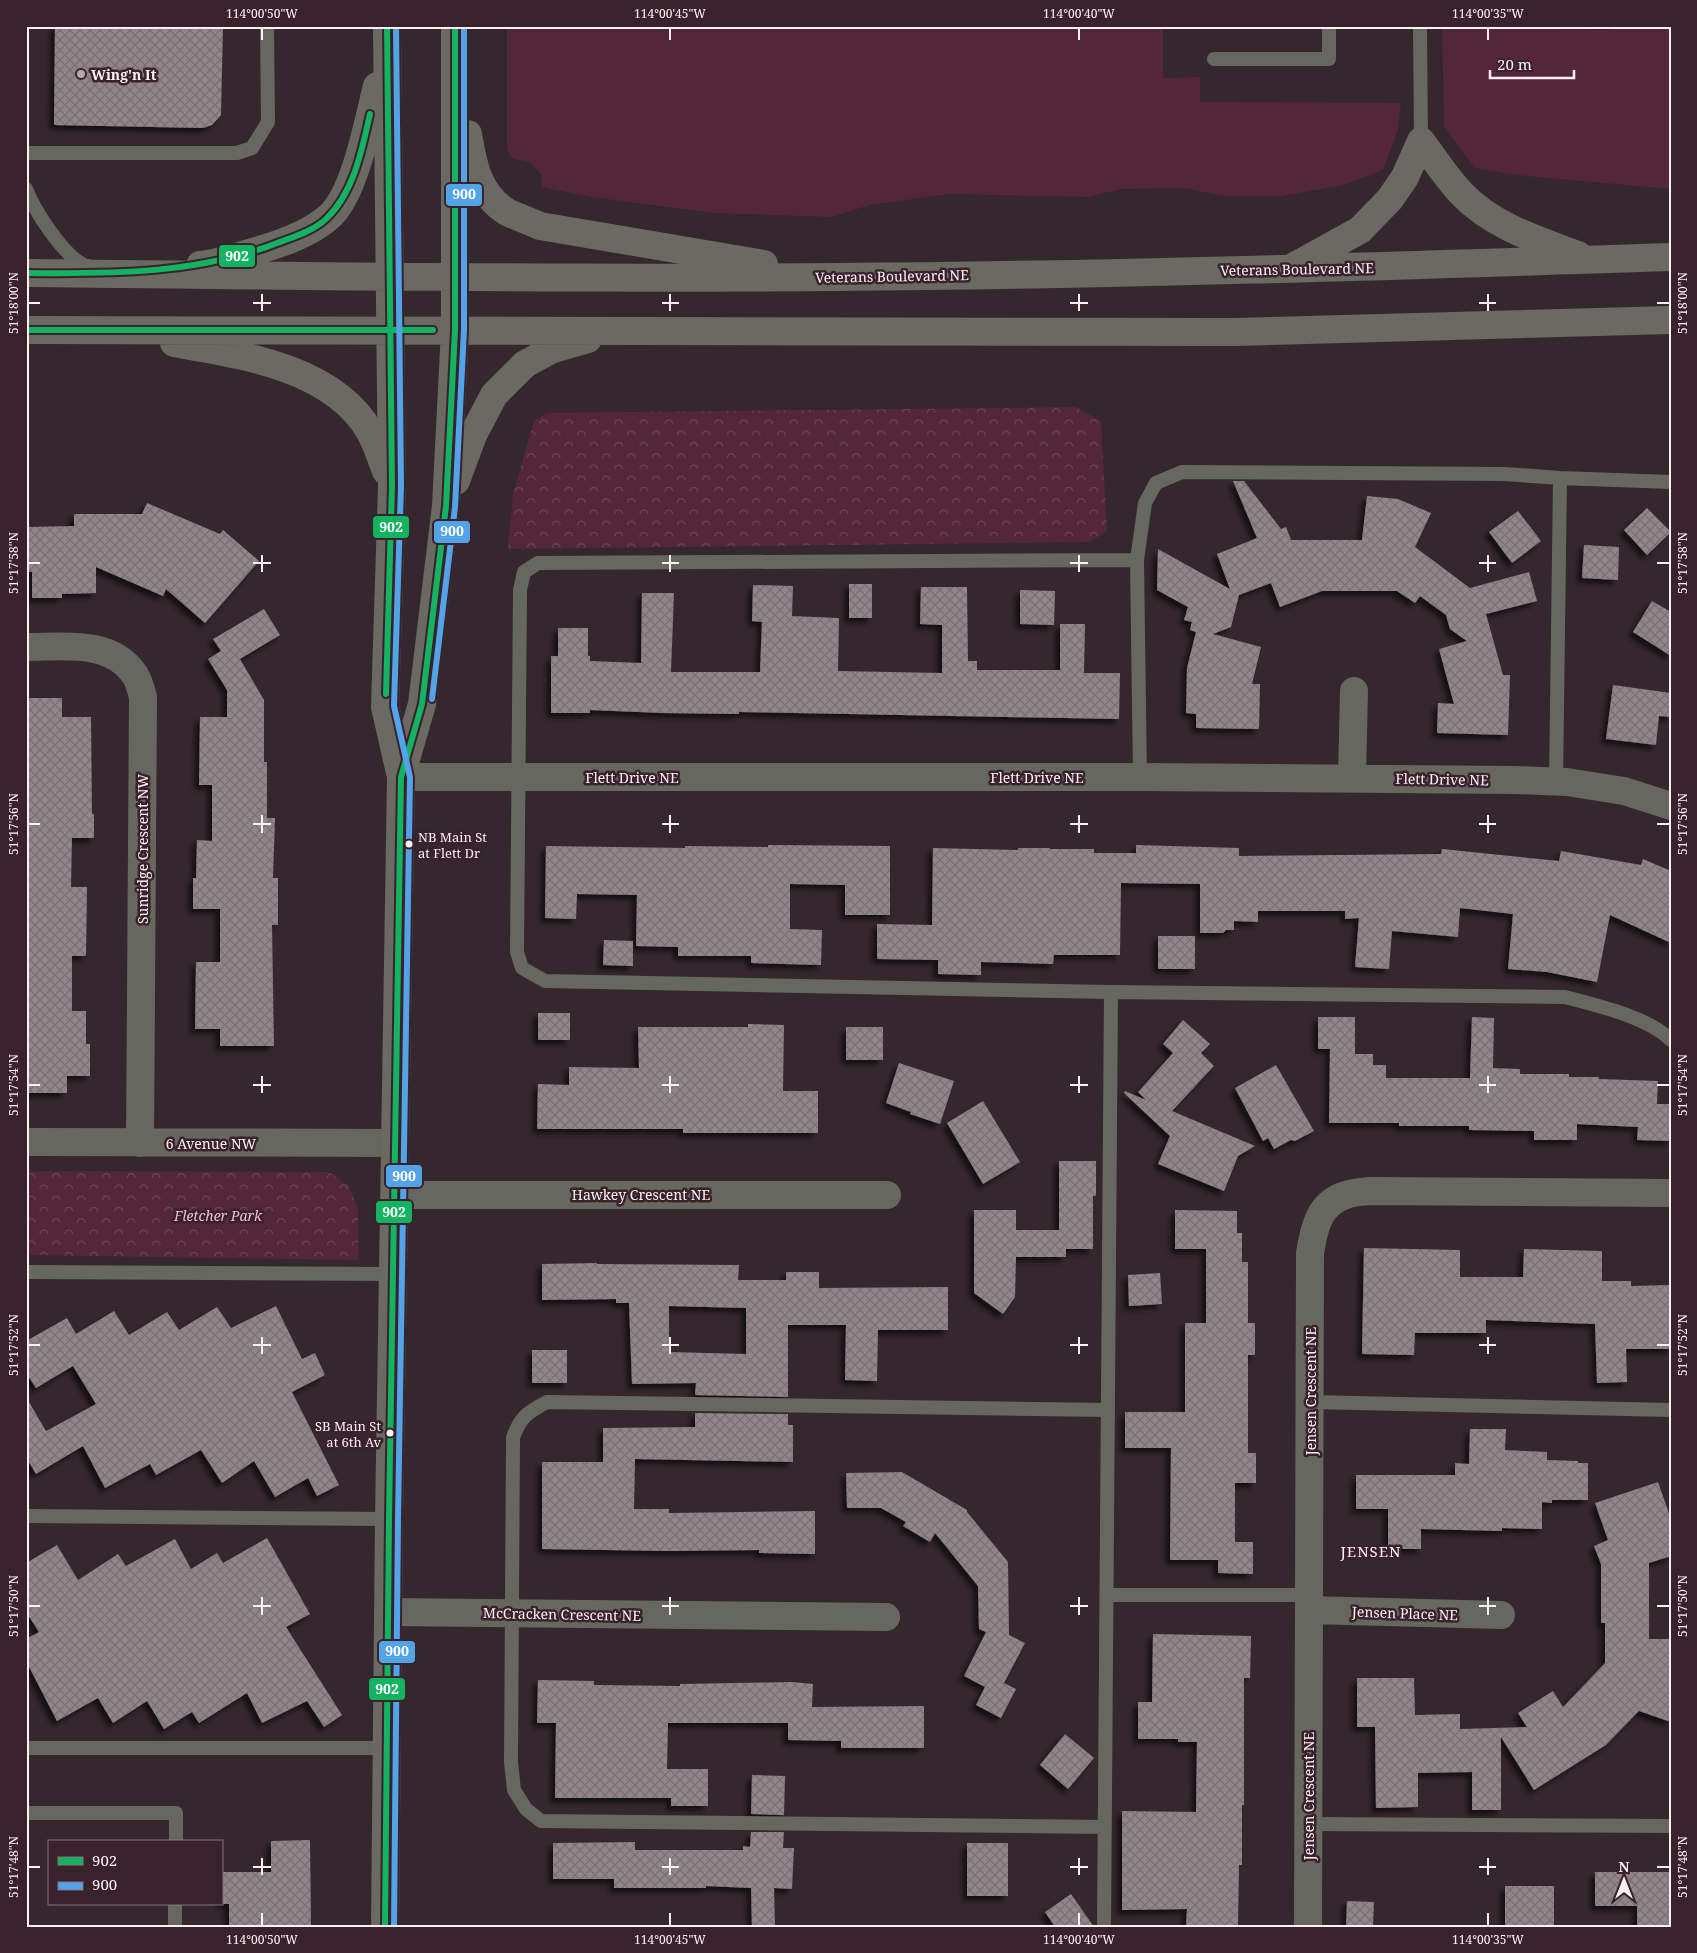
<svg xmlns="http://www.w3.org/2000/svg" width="1697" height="1953" font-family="'Noto Serif',serif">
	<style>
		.grass { fill: #53263a }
		.park { fill: url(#park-crowns) }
		.building { fill: url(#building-cross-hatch); fill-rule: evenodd; filter: url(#shadow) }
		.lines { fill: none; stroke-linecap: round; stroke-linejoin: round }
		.lane { stroke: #66685f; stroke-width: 14 }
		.street { stroke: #66685f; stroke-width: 28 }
		.secondary { stroke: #6a6962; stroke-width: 28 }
		.bus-1-casing { stroke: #39222c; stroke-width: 10 }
		.bus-2-casing { stroke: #39222c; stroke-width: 10 }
		.bus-1 { stroke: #13b361; stroke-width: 6 }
		.bus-2 { stroke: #53a3e8; stroke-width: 6 }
		.ticks { fill: none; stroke: #fdf0f5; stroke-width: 2 }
		.poi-dot { fill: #b7aaaf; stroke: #39222c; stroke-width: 2 }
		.bus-dot { fill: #fdf0f5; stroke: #39222c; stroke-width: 2 }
		.labels { text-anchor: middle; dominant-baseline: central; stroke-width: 5; stroke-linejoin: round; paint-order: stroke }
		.bus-label { font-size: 13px; fill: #fdf0f5; stroke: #39222c; text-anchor: start }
		.poi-label { font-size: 14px; font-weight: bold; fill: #fdf0f5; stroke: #39222c; text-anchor: start }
		.street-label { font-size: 14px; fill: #fdf0f5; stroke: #39222c }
		.park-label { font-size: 14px; font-style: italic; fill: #fcbbd4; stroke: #39222c }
		.neighbourhood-label { font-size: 15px; letter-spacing: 1px; fill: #fdf0f5; stroke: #39222c }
		.line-badge { stroke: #39222c; stroke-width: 2 }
		.badge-label { font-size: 14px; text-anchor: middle; font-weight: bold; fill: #fff }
		.neatline { fill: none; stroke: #fdf0f5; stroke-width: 2 }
		.ticks-label { font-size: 12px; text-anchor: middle; fill: #fdf0f5 }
	</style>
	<defs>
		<pattern id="park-crowns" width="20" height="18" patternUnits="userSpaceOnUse" patternTransform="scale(1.25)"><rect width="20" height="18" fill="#53263a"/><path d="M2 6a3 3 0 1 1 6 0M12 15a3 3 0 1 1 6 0" fill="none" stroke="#6d4657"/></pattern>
		<pattern id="building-cross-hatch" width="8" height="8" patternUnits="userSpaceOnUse" patternTransform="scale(1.25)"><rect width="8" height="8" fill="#91858a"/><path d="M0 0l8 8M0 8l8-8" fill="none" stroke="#797074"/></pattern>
		<filter id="shadow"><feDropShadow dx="-4.5" dy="4.5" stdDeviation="2.5" flood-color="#0009"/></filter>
	</defs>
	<rect width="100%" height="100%" fill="#34272d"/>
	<path class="grass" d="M507,26h656v52l37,-1v25l201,1 -3,27 -15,40 -39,15 -62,11h-57l-42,-8 -61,1 -35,8 -138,-3 -79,11 -38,12 -118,-4 -123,-16 -50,-10 1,-11 -12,-14 -17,-3 -6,-9z
		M1442,26h119v3l50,1 7,-4h53v163l-154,-14 -43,-7 -30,-42z"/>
	<path class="park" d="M1075,407l26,14 6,110 -18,11 -581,7 5,-55 21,-73 13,-8z
		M26,1171l303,1 20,14 9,23 1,51 -333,-5z"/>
	<path class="building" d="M55,26h168l-2,89 -9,10 -9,3 -149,-3z
		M1233,481h11l37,48 5,-2 5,13h71l5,-44 31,3 33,14 -16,34 55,41 59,-16 8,29 -51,13 17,61h7l-2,60 -71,-2 1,-30 16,1 -15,-55 28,-8 -17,-12 -4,-14 -26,-19 -5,7 -18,-12h-75l-42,16 -9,-24 -32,12 -8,32 -18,7 48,13 -9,37h8l-1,45 -63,-1v-14l-10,-1 1,-45 9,-36 -6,-2 2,-8 -8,-2 4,-13 -31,-17 1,-41 72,40 -13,-35 40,-16z
		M147,503l73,31 3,-4 36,31 -54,62 -39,-34 -3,7 -67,-29v26l-34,1v4h-30v-26h-6v-45l48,-1v-12h68z
		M1647,508l24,24 -24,23 -23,-25z
		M1518,511l23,30 -29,22 -23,-31z
		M1584,545l35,2 -1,33 -36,-2z
		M849,584h23v34h-23z
		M753,585l40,1 -1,30 47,2 -1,53 104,2v-48l-22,-1 1,-37h46l1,74h9v9h83v-46h25l-1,49h36l-1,46 -380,-7v2l-77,-1 -72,-3v3h-39v-57h7v-28h30v28h2v5l51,2 1,-70h32l-3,79h89l2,-50 -10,-1z
		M1020,590l35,1 -1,34 -34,-1z
		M1652,601l19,11v44l-38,-24z
		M264,609l16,26 -40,24 24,41v62h3v56h8l-2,60h5v47h-6l2,121h-54v-17h-25l1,-67h24v-53h-27v-31h3l1,-38 15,1v-56h-13l1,-68h27v-27l-19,-31 13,-8 -8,-12z
		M1613,685l58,8v24l-12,-1 -3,29 -50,-6z
		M26,698h36v19h29l1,97h2v24h-22l-1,49h16l-1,69h-14v55h14v33h4v32h-23v17h-41v-101h3v-79h-3z
		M768,845l122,1v69h-45v-30l-55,-1v45l32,1 -1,35 -70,-2v-7h-73v-9l-42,-1 1,-51 -60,-1 -1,25 -31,-1 1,-72 139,2v-2l83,1z
		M1136,845l103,3v8l202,-2 1,-5 117,12 2,-10 80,14 2,-6 28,12v72l-61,-28 -13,67 -50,-10 -39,-3 5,-55 -53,-6 -2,29 -66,-6 -3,38 -34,-2 4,-49 -14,1v-8h-87v11l-24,-1v9h-8l-3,3h-23v-49l-79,-1 -1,72h-66l-1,9 -72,-2v13l-43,-1v-14l-61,-1v-35l55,1 1,-77 85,2v-2h32v1h44v4h42z
		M1158,936h37v33h-37z
		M604,940l29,1v25l-30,-1z
		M538,1013h32v27h-32z
		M1318,1017h37v37h18v11h13v13h84l2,-61 22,1 -1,50 27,1v5h49v3h30v2l59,2 -1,23h14v37l-34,-1 1,-13 -61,-3v16h-43v-9l-65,-1v-4h-70v-3h-70l1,-74h-12z
		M1183,1020l27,24 -9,9 13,13 -42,45 83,35 -17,10 -14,35 -66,-27 12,-28 -46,-43 1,-2 21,9 -8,-8 35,-39 -10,-9z
		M748,1024l36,1 -1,66h35v42h-135v-4h-146l1,-45 31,1v-18l70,1 -1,-41h110z
		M846,1027h37v33h-37z
		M899,1063l55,18 -14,43 -30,-10 1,-2 -25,-9z
		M1276,1065l38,66 -19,10 -4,-1 -17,9 -6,-11 -5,3 -28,-53z
		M983,1101l37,61 -37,22 -36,-61z
		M1059,1161h37v35h-3v53h-27v8h-50l-1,40 -12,17 -29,-21v-83h42v20h43z
		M1175,1210l62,1v22h5v29h6v61h7v32h-7v98h8v30h-21v59h18v32l-35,-1v-13h-48l1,-112h-46v-36h60v-89h21v-74h-31z
		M1364,1248l96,2v27h63l1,-28 78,2v30h29v5l40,-1v64h-45l1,33 -30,1 -2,-59 -109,-4v13h-71l-1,22 -52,-1z
		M597,1263v1l142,1 -1,15h48v-8h33v16l129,-1v43h-70l-1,51 -32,-1 1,-55h-58v72l-93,-2 1,-12 -64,1 -3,-81h-13v-4l-74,1v-36zM669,1306l77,2v46l-77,-2z
		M1160,1273l2,31 -33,2 -1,-31z
		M276,1306l26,53 13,-6 10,22 -33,17 47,93 -22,11 -9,-18 -33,19 -21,-36 -32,22 -21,-33 -45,25 -6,-11 -45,24 -22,-42 -47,28 -10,-17v-60l20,34 50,-27 -23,-38 -37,22 -10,-15v-32l41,-23 9,16 38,-23 15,24 38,-23 12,18 38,-23 14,21z
		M532,1350h35v33h-35z
		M695,1413l93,1v11h5v37l-158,-3 -1,50h35v4l146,-2v43l-56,-1v-3l-90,1 -127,-2v-87h61v-34l92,-1z
		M1470,1429h36l-1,21 42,2v8l31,1v2h10v37h-36v3l-10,-1v27l-40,-1v3l-81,-2v20h-33v-40h-32v-34h99v-12l14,1z
		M902,1472l65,38v2l41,50 1,73 16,8 -21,40 12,6 -15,29 -25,-13 9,-18 -21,-11 22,-44 -7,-3 -1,-43 -43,-53 -5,9 -27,-16 3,-4 -25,-14h-34l-1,-35z
		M1658,1482l13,37v37l-22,7v76h22v83l-32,-11 -33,34 -72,45 -33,-53v73h-29v-38l-54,1v34l-42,1 -1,-81h-18v-49h57l1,37 45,-1v15l67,-2 -9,-14 35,-22 10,16 42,-44v-40h-4v-59l-7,-18 14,-6 -13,-37z
		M267,1538l43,76 -24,13 56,88 -18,12 -17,-26 -45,22 -15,-30 -48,30 -7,-11 -28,17 -17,-28 -34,22 -15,-25 -41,23 -31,-60v-22l13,-7 -13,-20v-49l31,-18 21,35 40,-26 8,12 49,-27 16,30 26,-16 6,10z
		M1153,1634l98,2 -1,42h-6v127h-2v60h-3l-1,62h-52l1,-18 -65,1v-99l74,1 1,-70h-19v-3h-40v-37h14z
		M538,1680l56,1v4l86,1v-2l112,-2 21,2 -1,23 112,-1v42h-83v-7l-53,-1v-17h-120l-1,46h41v37h-37v-8h-116l1,-75h-19z
		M1065,1734l29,24 -26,31 -28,-24z
		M752,1775l33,1 -1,39 -33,-1z
		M751,1832h33l-1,16h11l-2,41 -18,-1 1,39h-23l-1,-39 -45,-2v2h-92v-9h-61v-36l82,-1v8h108v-4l7,1z
		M310,1840l1,87h-82v-23h-8v-32h50v-31z
		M967,1843h41v53h-41z
		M1595,1872h76v55h-34v-21h-42z
		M1505,1886h49v41h-49z
		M1071,1894l23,33h-39l-10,-15z
		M1347,1901l27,1 -1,25h-27z"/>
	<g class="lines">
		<path class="lane" d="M1420,26l1,115
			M1214,59h115v-33
			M26,153h211l15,-5 16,-26 -1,-96
			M26,189c8,21 36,64 56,75 3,2 8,2 11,4
			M1560,478l111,4
			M1137,560l8,-57 11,-20 26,-11 323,2 55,4 -4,304
			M1140,777l-3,-217 -599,3 -14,9 -4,18 -3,362 5,16 23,13 566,11 454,5c31,8 83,20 106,43
			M26,1272l367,2
			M1310,1402l361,8
			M26,1516l363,3
			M1107,1595h202
			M26,1748h360
			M26,1813h150v29
			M1308,1824l363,2
			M1105,1827l-564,-6 -15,-12 -12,-19 -3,-28 2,-324c7,-21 15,-26 34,-36l561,8
			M175,1927v-23
			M1104,1927l7,-935"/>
		<path class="street" d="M26,647c38,0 85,-8 109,28 4,6 6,15 8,22l-3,446
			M401,777h739l375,3 52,2 57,9 47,15
			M1352,777l2,-86
			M26,1142l369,1
			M395,1195h492
			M1309,1610l192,5
			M388,1612l498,5
			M1308,1927l2,-674c4,-25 9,-50 36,-58 7,-3 16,-3 24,-4l301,2"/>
		<path class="secondary" d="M468,134c5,30 10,60 39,78 10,5 22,9 33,14l224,38
			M200,265c19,-2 38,-9 56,-14 25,-7 56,-18 75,-36 25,-25 37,-94 46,-129
			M1293,267l67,-37 30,-31 15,-22 16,-36c13,17 25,36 40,52 31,33 76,47 117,62
			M26,273c270,3 540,6 810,4 279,-2 557,-11 835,-20
			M26,330l1208,2 437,-12
			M174,343c67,12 159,24 196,89 7,12 11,27 16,39
			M456,481l17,-46 21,-40 31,-31 28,-15 35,-10
			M402,773l20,-69 24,-198 9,-176v-304
			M385,1927l4,-408 12,-742 -16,-70 7,-221 -5,-460"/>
		<defs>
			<path id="bus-1" d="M26,273c86,1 173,1 254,-31 16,-6 35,-12 47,-24 27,-26 35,-69 43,-104
				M26,330h407
				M386,694l6,-208 -5,-460
				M385,1927l4,-408 12,-742 21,-73 24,-198 9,-176v-304"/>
			<path id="bus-2" d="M432,699l23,-192 9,-177v-304
				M394,1927l4,-408 12,-742 -16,-71 7,-220 -5,-460"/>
		</defs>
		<use href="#bus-1" class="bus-1-casing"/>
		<use href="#bus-2" class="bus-2-casing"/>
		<use href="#bus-1" class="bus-1"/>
		<use href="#bus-2" class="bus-2"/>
	</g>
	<path class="ticks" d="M262,28v12M670,28v12M1079,28v12M1488,28v12M262,294v17M670,294v17M1079,294v17M1488,294v17M28,303h12M253,303h18M662,303h17M1070,303h18M1479,303h17M1657,303h13M262,555v17M670,555v17M1079,555v17M1488,555v17M28,563h12M253,563h18M662,563h17M1070,563h18M1479,563h17M1657,563h13M262,815v18M670,815v18M1079,815v18M1488,815v18M28,824h12M253,824h18M662,824h17M1070,824h18M1479,824h17M1657,824h13M262,1076v17M670,1076v17M1079,1076v17M1488,1076v17M28,1085h12M253,1085h18M662,1085h17M1070,1085h18M1479,1085h17M1657,1085h13M262,1337v17M670,1337v17M1079,1337v17M1488,1337v17M28,1345h12M253,1345h18M662,1345h17M1070,1345h18M1479,1345h17M1657,1345h13M262,1597v18M670,1597v18M1079,1597v18M1488,1597v18M28,1606h12M253,1606h18M662,1606h17M1070,1606h18M1479,1606h17M1657,1606h13M262,1858v17M670,1858v17M1079,1858v17M1488,1858v17M28,1867h12M253,1867h18M662,1867h17M1070,1867h18M1479,1867h17M1657,1867h13M262,1913v13M670,1913v13M1079,1913v13M1488,1913v13"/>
	<circle class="poi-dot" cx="81" cy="74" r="5"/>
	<g class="bus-dot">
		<circle cx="409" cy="844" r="4.5"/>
		<circle cx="390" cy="1433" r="4.5"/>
	</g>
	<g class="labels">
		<g class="bus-label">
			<text x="418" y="837">NB Main St<tspan x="418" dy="16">at Flett Dr</tspan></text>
			<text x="381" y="1426" text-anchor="end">SB Main St<tspan x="381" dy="16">at 6th Av</tspan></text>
		</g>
		<g class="poi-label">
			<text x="91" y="74">Wing'n It</text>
		</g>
		<g class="street-label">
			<text transform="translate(1297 269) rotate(-1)">Veterans Boulevard NE</text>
			<text transform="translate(892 276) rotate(-1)">Veterans Boulevard NE</text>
			<text x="632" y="777">Flett Drive NE</text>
			<text x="1037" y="777">Flett Drive NE</text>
			<text transform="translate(1442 779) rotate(1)">Flett Drive NE</text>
			<text transform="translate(142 849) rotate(-90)">Sunridge Crescent NW</text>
			<text x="211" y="1143">6 Avenue NW</text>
			<text x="641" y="1194">Hawkey Crescent NE</text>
			<text transform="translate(1310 1391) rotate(-90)">Jensen Crescent NE</text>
			<text transform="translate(1405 1613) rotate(2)">Jensen Place NE</text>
			<text transform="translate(562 1614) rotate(1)">McCracken Crescent NE</text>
			<text transform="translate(1308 1796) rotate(-90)">Jensen Crescent NE</text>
		</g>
		<g class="park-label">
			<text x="218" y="1215">Fletcher Park</text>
		</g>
		<g class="neighbourhood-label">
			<text x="1371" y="1551">JENSEN</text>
		</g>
	</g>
	<g class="line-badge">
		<rect x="445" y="183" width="38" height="24" rx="5" fill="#53a3e8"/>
		<rect x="218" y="244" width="38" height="24" rx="5" fill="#13b361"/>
		<rect x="372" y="515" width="38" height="24" rx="5" fill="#13b361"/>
		<rect x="433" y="520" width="38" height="24" rx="5" fill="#53a3e8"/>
		<rect x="385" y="1164" width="38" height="24" rx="5" fill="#53a3e8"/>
		<rect x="375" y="1200" width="38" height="24" rx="5" fill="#13b361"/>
		<rect x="378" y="1640" width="38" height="24" rx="5" fill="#53a3e8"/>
		<rect x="368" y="1677" width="38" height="24" rx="5" fill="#13b361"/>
	</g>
	<g class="badge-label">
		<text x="464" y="199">900</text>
		<text x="237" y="261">902</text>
		<text x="391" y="532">902</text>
		<text x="452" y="536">900</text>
		<text x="404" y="1181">900</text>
		<text x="394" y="1217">902</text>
		<text x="397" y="1656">900</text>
		<text x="387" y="1694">902</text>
	</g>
	<rect width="1697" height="1953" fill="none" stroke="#39222c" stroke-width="55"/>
	<rect x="48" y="1840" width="175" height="65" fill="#39222c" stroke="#87747c"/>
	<rect x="58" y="1857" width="25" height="8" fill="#13b361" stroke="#87747c"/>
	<text x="92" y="1866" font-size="15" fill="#fdf0f5">902</text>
	<rect x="58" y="1882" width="25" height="8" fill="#53a3e8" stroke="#87747c"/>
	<text x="92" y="1890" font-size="15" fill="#fdf0f5">900</text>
	<g transform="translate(1624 1880)" stroke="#39222c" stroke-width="4" paint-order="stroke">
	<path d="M0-4L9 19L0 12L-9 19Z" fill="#fdf0f5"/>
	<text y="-8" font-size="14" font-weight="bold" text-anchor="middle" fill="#fdf0f5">N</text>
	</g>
	<path d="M1490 70v8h84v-8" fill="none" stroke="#fdf0f5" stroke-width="2.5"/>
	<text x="1497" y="70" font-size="15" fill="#fdf0f5" stroke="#39222c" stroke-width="4" paint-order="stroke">20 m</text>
	<rect x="28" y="28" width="1642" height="1898" class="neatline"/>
	<g class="ticks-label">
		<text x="262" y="18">114°00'50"W</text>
		<text x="670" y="18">114°00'45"W</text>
		<text x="1079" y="18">114°00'40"W</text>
		<text x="1488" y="18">114°00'35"W</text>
		<text transform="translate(14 303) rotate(-90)" y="4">51°18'00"N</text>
		<text transform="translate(1683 303) rotate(-90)" y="4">51°18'00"N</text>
		<text transform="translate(14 563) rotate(-90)" y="4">51°17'58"N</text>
		<text transform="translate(1683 563) rotate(-90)" y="4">51°17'58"N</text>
		<text transform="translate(14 824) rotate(-90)" y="4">51°17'56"N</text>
		<text transform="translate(1683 824) rotate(-90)" y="4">51°17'56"N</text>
		<text transform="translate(14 1085) rotate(-90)" y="4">51°17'54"N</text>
		<text transform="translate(1683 1085) rotate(-90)" y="4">51°17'54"N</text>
		<text transform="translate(14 1345) rotate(-90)" y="4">51°17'52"N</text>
		<text transform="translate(1683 1345) rotate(-90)" y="4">51°17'52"N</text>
		<text transform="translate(14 1606) rotate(-90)" y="4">51°17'50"N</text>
		<text transform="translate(1683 1606) rotate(-90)" y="4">51°17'50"N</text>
		<text transform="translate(14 1867) rotate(-90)" y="4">51°17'48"N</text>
		<text transform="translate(1683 1867) rotate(-90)" y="4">51°17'48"N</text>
		<text x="262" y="1944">114°00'50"W</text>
		<text x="670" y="1944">114°00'45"W</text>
		<text x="1079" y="1944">114°00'40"W</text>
		<text x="1488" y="1944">114°00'35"W</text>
	</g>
</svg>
